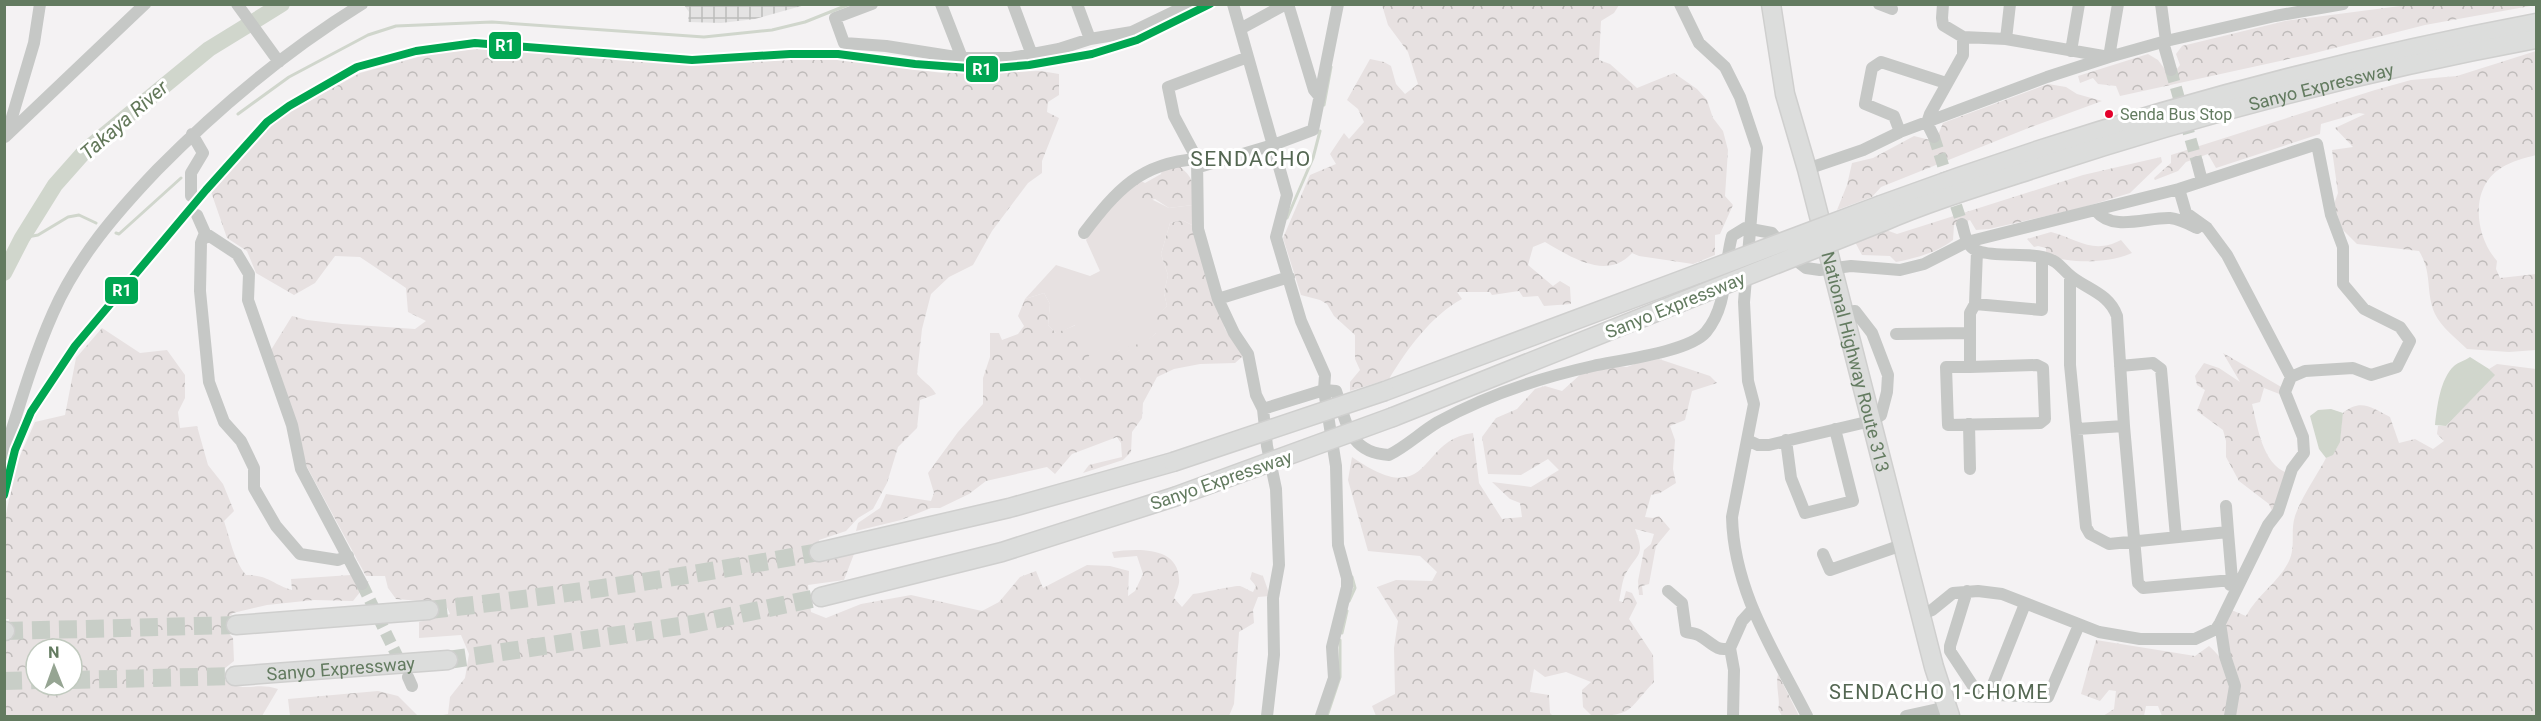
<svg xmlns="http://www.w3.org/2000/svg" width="2541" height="721" font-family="Roboto,sans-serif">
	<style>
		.industrial { fill: url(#industrial-grid) }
		.grass { fill: #e7e1e1 }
		.forest { fill: url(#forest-crowns); fill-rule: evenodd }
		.water { fill: #d0d6cc }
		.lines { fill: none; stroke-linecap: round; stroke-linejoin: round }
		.stream { stroke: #d0d6cc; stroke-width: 3 }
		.river { stroke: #d0d6cc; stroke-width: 16 }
		.minor-tunnel { stroke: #c8cec7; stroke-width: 12; stroke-dasharray: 12 6; stroke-linecap: butt }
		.highway-tunnel { stroke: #c8cec7; stroke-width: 18; stroke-dasharray: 18 9; stroke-linecap: butt }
		.highway-casing { stroke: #cfcfce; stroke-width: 21 }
		.minor { stroke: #c6c8c6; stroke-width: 12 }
		.highway { stroke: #dcdddc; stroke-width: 18 }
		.highway-bridge-casing { stroke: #cfcfce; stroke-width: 21; stroke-linecap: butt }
		.highway-bridge { stroke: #dcdddc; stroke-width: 18 }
		.rail-1-casing { stroke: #fff; stroke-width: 12 }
		.rail-1 { stroke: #00a651; stroke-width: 8 }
		.bus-dot { fill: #e4002b; stroke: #fff; stroke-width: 2 }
		.labels { text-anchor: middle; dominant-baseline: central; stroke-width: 6; stroke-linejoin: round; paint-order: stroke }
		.bus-label { font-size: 16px; fill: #637b60; stroke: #fff; text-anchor: start }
		.street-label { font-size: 18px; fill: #637b60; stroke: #fff }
		.water-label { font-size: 20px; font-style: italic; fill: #63785a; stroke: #fff }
		.neighbourhood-label { font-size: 20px; letter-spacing: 1.5px; fill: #546752; stroke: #fff }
		.quarter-label { font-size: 21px; letter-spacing: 1.5px; fill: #546752; stroke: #fff }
		.line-badge { stroke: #fff; stroke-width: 2 }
		.badge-label { font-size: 16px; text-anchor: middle; font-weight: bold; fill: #fff }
	</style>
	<defs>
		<pattern id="industrial-grid" width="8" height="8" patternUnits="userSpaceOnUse" patternTransform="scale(1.5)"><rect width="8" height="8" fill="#e4e3e3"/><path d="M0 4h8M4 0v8" fill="none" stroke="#bcbdbb"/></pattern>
		<pattern id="forest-crowns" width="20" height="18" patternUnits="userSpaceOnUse" patternTransform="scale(1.5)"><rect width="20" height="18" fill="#e7e1e1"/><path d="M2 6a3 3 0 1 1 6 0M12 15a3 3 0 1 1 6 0" fill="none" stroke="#bfbbba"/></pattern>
	</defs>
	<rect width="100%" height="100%" fill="#f4f2f3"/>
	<path class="industrial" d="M684,5h121l-50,14 -34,4 -33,-1 1,-10z"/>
	<path class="grass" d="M1129,188l40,20 24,-3 1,21 -12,-6 -12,3 -9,31 7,21 -4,18 3,13 -11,11v16l-12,11 -26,7 -35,31 -5,-6 -3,-51 -18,9 -9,-9 2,-21 -6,-11 -19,6 31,-34 34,11 10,-5 -14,-31 18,-25z"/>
	<path class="forest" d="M1382,5h237l-5,8 -13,8 -2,39 11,4 27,24 37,-15 23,16 10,11 6,18 10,13 5,19 -3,46 8,9 -13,29 -5,1v20l-22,9 -54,-8 -7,-3c-25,28 -61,4 -87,-11l-12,5 -5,18 25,21 7,-5 10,6 1,17 -27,2 -6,-10 -15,1 -4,-6 -27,4 -2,-3h-33l5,7c-31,17 -55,50 -73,80l-39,12v-9l10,-12 -5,-11v-24l-21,-19 -7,-12 -7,-4 -19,-5 -18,-57 27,-63 26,-11 -6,-10 14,-21 5,6 15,-17 -6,-13 -11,-9 23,-41 14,3 7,4 5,18 9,10 13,-10 -10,-32 -20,-27z
		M2408,5h128l-111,20 -118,30 -187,41 -4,-10 -18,-2 -5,-6 -13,5 -2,-7 70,-22 10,6 9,12 10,-3 3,-4 -4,-11 6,-8 103,-25z
		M478,49l60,1 151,14 141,-6 112,15 99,-2 18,3v21l-11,7 -1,10 12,6 -17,43v12l-14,10 -36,48 -19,34 -24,12 -18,17 -9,35 -5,45c6,8 14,11 19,20l-16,6 -3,28 -19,19 -11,36 -14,26 -15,9 -12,13 -27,9 2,17 33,-3 -10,26 -36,5 3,27 15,6 35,-14 50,-9 71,16 17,-9 21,-25 16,-6 7,17 44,-23 23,1 19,5 -1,25 7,-5 8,-17 -6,-18 -23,2 -2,-6c22,-3 66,-7 67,27 1,5 -3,13 -5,19l8,9 11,-13c9,-1 42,-9 47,-8 4,1 9,5 13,6l3,-6 -6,-7 2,-7 11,4 7,20 -12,1 -5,13 1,13 -15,9 -5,72 -5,12h-791l10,-2 2,-17 15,-19 4,-24 -8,-19 -42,3v-16l31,-8 -5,-11 -49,-4 -8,-11 -3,-12h-19l-59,-109 -36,-117 21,-34 15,4 35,4 73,5 11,-8 -18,-9 -2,-24 -46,-31 -25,-1 -20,27 -21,12 -38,-22 -9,-22 -20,-13 -17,-49 65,-69 85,-47 80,-22z
		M2536,51v104c-11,3 -24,6 -35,13 -32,20 -26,68 -4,93l-1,8 4,9 36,-4v76l-27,2 -42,-3c-10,-10 -26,-22 -32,-35 -10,-23 -2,-40 -16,-63l-62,-7 -15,-15 -8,-25 4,-11 -6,-43 21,-3 -18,-19 30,-14 -6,-1 -38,11 -1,10 -104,34 -8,-14 -22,8 -8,9 -23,9 -1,-2 17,-15v-8l204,-65 36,-10 46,-4z
		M2048,84l18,3 11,7 25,7 -71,26 -150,60 -9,10 -35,13 10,-25 5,-22 21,-5 41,-22 16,4 8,-5 5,-12z
		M2161,157l1,5 -32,31 -49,15 -92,21 -13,1 -6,-10 -16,5 -1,15c-17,13 -37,18 -57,22l-6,-6 -28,-1 -7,-13 31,-12 11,4 186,-59z
		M1177,164c18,15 17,19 16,41l-24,3 -14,-9 -16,5 -10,-16 10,-8 6,3 16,-9 1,-6z
		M1182,220l12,6 31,103 18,27 -8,7 -35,1 -26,5 -17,8 -14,26 -1,15 -10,14 -1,20 -8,8 -40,13 6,-8 33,-8 -1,-14 -4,-6 -45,17 -17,20 -8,-7 -61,14 -17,13 -29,14h-9l-30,12 -45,11 2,-8 22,-15 6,-14 45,7 3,-8 -6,-20 30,-41 25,-28v-26l7,-21v-24h9l3,7 16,-6 6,-8 -6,-10 7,-17 19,-6 6,11 -2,21 8,8 20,-8 15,27 -13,24 5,6c10,-11 20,-24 35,-31 15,-7 24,-5 38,-18l-1,-16 12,-11 -3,-13 4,-18 -7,-21 9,-31z
		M2051,232c27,7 42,23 70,8l11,13c-24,11 -60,10 -86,3v-8l-8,-2 -4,1 -7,-8z
		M102,328l38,25 27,-3 18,25v23l-7,14 2,16 17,-2 11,39 15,19 11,27 -10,10c6,18 10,40 22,54 23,0 26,9 46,15l-1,-11 60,-4 6,11 12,-5 -16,20 -39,-1 -47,5 -34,8 -8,8 -1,7 9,10 1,23 -15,12c22,25 33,7 59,16l-16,27h-257v-30l3,-11 -3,-1v-35h5l-1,-20h-4v-100l11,-54 19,-43 30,-7 11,-57zM36,649h36v36h-36z
		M2223,353l60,35 -1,7 -18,-7 -4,14 -8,2c6,24 10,59 35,69l-14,40 -4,-9 -30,-23 -13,-24v-16l-3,-11 -26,-19 8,-21 -8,-5 -2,-9 9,-13 15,5 21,14z
		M1659,359l51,17 7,7 -25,8 -7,29 -15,6 5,14 -2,29 3,14 -16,10 -9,2 -6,22 8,1 6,-2 11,13 -14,17 -7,38 -7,2 1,9h-4l-1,-14 6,-31 7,-6 3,-10 -19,-5c10,26 4,23 -9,44 -4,7 -5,20 -7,28l4,1 3,-11 6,2 5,10 -8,16 24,36 1,27c-26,27 -20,34 -62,34l-9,-9 -1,-17 9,-8 -25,-10 -21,5 -11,-8 -4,23 19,3 1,18 3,3h-177l-4,-10 23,-12 -1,-46 4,-27 -21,-34 19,-7 36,1 5,-9 -17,-16 -52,-5 -20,-71 4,-23c81,56 65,-18 121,-24l6,50 23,36 20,-2 -2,-14 -10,-4 -18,-17 39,5 28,-17 -11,-11 -27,16 -33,-1 -6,-37 14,-19 21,-9 18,-20 10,-3 17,5 20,-18 31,-7 14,1 15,-6z
		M2497,364l39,5v347h-301l-12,-88 6,-19 17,7c11,-21 33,-34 43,-55 7,-15 1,-29 6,-45 7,-20 21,-39 31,-58 17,-7 14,-29 17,-45 18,-15 29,-5 47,4l9,26 16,-4 18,10 11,-8 -7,-7 1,-8h8l48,-51 -5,-6z
		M2096,640l99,16 14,-10c25,22 24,40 19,70h-66l-4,-10h-12l-2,10h-41l11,-7 2,-18 -7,-1 -9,11 -19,-7z
		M1778,674l21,42h-17l-4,-7c3,-8 -3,-22 0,-35z
		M378,691l20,5 20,20h-128l-2,-17z"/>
	<path class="water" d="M2470,357l19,12 6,6 -49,51 -11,-1c2,-18 5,-46 19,-59 4,-4 11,-5 16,-9z
		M2331,409l12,4 -3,29 -7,13 -7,3 -7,-9 -9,-33 8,-6z"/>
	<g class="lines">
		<path class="stream" d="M1324,105l7,-38
			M238,114l51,-37 79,-42 28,-9 96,-4 212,15 68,-7 33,-8 45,-18
			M1287,218l26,-60 7,-27
			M116,233l3,1 62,-56
			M22,238l16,-3 30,-18 11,-2 17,8
			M1349,601l6,-13 -3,-11
			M1342,633l5,-22
			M1327,716l13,-39v-37"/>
		<path class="river" d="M4,273l18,-35 33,-53 31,-35 123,-101 73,-45"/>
		<path class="minor-tunnel" d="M2171,70l26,92
			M1934,137l28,87
			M362,584l41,84"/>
		<path class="highway-tunnel" d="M429,610c131,-14 260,-34 390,-58
			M5,631l231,-6
			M448,660l245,-36 128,-27
			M72,680l163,-4
			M4,681l32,-1"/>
		<defs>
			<g id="highway">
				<path id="s1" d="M1771,4l14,90 22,75 127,498 16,49"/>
				<path d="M1881,205c213,-79 432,-140 655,-182"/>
				<path id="s2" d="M1882,222c53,-23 109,-39 163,-57 161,-53 325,-95 491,-126"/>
				<path d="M1385,391l313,-117"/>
				<path d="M1393,417l308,-123"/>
				<path d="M819,552l190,-44 164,-46"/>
				<path d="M821,597l181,-45 172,-55"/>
				<path d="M236,625l193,-15"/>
				<path d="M4,631h1"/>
				<path id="s3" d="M235,676l213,-16"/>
			</g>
		</defs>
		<use href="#highway" class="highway-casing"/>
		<path class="minor" d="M237,4l42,58
			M872,4l-37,14 9,25 42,3 76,12h49l48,-9 31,-10 42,-7 58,-28
			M941,4l21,54
			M1013,4l19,51
			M1077,4l13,35
			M1233,4l54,191 -11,42 25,84 24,54 -1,15 12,76 2,79 9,33v9l-15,60 2,31 -13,38
			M1288,4l26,86 5,6
			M1680,4l19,39 26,24 15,30 17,51 -13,154 4,79 6,23 -22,113c2,75 42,134 75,199
			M1879,4l13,5
			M2161,4l5,37
			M1240,29l46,-25
			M1963,37l43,2 103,18 9,-53
			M2006,39l4,-35
			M2163,42l8,28
			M2071,51l8,-47
			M1248,57l-80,30 6,29 23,43 1,70 20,70 16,34 14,21 8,41 7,14 4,37 9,43 3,76 -6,33 1,57 -7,61
			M1900,132l-6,-16 -29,-12 7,-36 9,-6 65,21
			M7,134l27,-91 6,-39
			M5,137l140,-133
			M1934,137l-7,-14 3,-9 33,-59v-18l-20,-12 -1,-7 1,-14
			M2197,162l5,19
			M1199,167l74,-22 40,-15 25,-126
			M1807,169l56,-19 37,-18 147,-55 62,-20 57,-16 109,-25 68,-12
			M191,196v-23l12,-20 -11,-19
			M2096,211c17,21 51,6 74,7 10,1 19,6 27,10
			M197,215l8,18 32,21 12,20 -1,26 44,125 9,44 61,115
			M1962,224c3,10 4,23 16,27 16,6 46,2 65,6 17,4 17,11 29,20 17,13 37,17 45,39l7,110 14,157 5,5 89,-8
			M205,233l-4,10 -1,48 9,91 15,40 17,19 13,27v20l22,38 24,28 38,6 10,-4
			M1084,233c33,-43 56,-70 113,-74
			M2070,276v89l16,162 4,7 19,10 119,-12 4,48 -2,5
			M1218,299l71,-22
			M1975,304l67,6v-53
			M1896,334l73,-1
			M2120,366l33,-3 8,6 15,168
			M1970,367l67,-2 6,3 2,51 -5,4 -92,2 -2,-58h24v-54l5,-9 2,-53
			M1263,409l61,-19 12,1c11,33 13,62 53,64 18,-9 32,-23 49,-33 49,-27 101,-44 155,-56 27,-6 96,-14 113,-34 23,-28 17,-64 26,-96l13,-8 27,5 20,24 14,11 14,2 31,-4 49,4 24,-6 43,-22 212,-53 138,-45 14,71 12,32v37l21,25 36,18 10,14 -13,26 -26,8 -18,-7 -48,3 -14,6 -64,-122 -20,-27 -21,-15 -7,-24
			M1969,424l1,45
			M2077,429l47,-3
			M1747,440l11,5h11l102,-24 10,-6 6,-23 1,-17 -16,-42 -17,-22 -11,2
			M1786,440l5,38 14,35 48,-12 -18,-72
			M4,455c15,-48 29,-97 49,-142 24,-55 63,-100 104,-143 62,-63 129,-119 205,-166
			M2226,506l2,26
			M1823,554l7,16 72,-25
			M1668,591l14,12 4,29c4,1 10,1 14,4 11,6 16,16 30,12l12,-27 10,-11
			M1967,591l-17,55v5l23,35 24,9 51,2 31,-72
			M1921,614l11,-4 21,-17 25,-2 24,3 97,38 41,7h55l21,-10 4,-6 48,-98 10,-13 14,-43 12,-16 -1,-16 -18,-45 6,-15
			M2220,623l5,33 10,30 -5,30
			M1730,648l4,22 -1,46
			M408,677l4,9
			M1990,692l35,-88
			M1906,716l41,-9"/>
		<use href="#highway" class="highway"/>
		<defs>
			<path id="highway-bridge" d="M1698,274l183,-69
				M1701,294l181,-72
				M1173,462l212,-71
				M1174,497l219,-80"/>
		</defs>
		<use href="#highway-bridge" class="highway-bridge-casing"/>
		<use href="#highway-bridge" class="highway-bridge"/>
		<defs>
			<path id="rail-1" d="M4,495l11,-45 16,-38 44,-66 131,-156 61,-68 22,-16 68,-39 59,-16 59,-8 217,17 98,-6h48l77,10 68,5 46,-4 63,-11 45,-14 73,-36"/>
		</defs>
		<use href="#rail-1" class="rail-1-casing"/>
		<use href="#rail-1" class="rail-1"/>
	</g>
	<circle class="bus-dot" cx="2109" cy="114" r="5"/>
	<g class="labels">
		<g class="bus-label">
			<text x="2120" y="114">Senda Bus Stop</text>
		</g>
		<g class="street-label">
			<text stroke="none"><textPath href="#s2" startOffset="460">Sanyo Expressway</textPath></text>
			<text transform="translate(1675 305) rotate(-22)">Sanyo Expressway</text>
			<text stroke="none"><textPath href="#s1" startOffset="368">National Highway Route 313</textPath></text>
			<text transform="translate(1221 480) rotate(-19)">Sanyo Expressway</text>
			<text stroke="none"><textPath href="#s3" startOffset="106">Sanyo Expressway</textPath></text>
		</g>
		<g class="water-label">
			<text transform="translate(124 120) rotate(-41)">Takaya River</text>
		</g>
		<g class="neighbourhood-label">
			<text x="1939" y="692">SENDACHO 1-CHOME</text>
		</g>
		<g class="quarter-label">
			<text x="1251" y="159">SENDACHO</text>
		</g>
	</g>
	<g class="line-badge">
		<rect x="488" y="31" width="34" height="29" rx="6" fill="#00a651"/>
		<rect x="965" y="55" width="34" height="28" rx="6" fill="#00a651"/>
		<rect x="104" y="276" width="35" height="29" rx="6" fill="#00a651"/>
	</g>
	<g class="badge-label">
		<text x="505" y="51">R1</text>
		<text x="982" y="75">R1</text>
		<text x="122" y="296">R1</text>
	</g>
	<rect width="2541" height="721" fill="none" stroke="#637b60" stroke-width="12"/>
	<g transform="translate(54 667) rotate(359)"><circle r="28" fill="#ffffff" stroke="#c1cabf" stroke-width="1.5"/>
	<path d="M0-4.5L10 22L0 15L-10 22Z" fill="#96a593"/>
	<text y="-9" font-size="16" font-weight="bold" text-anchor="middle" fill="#637b60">N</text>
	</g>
</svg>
